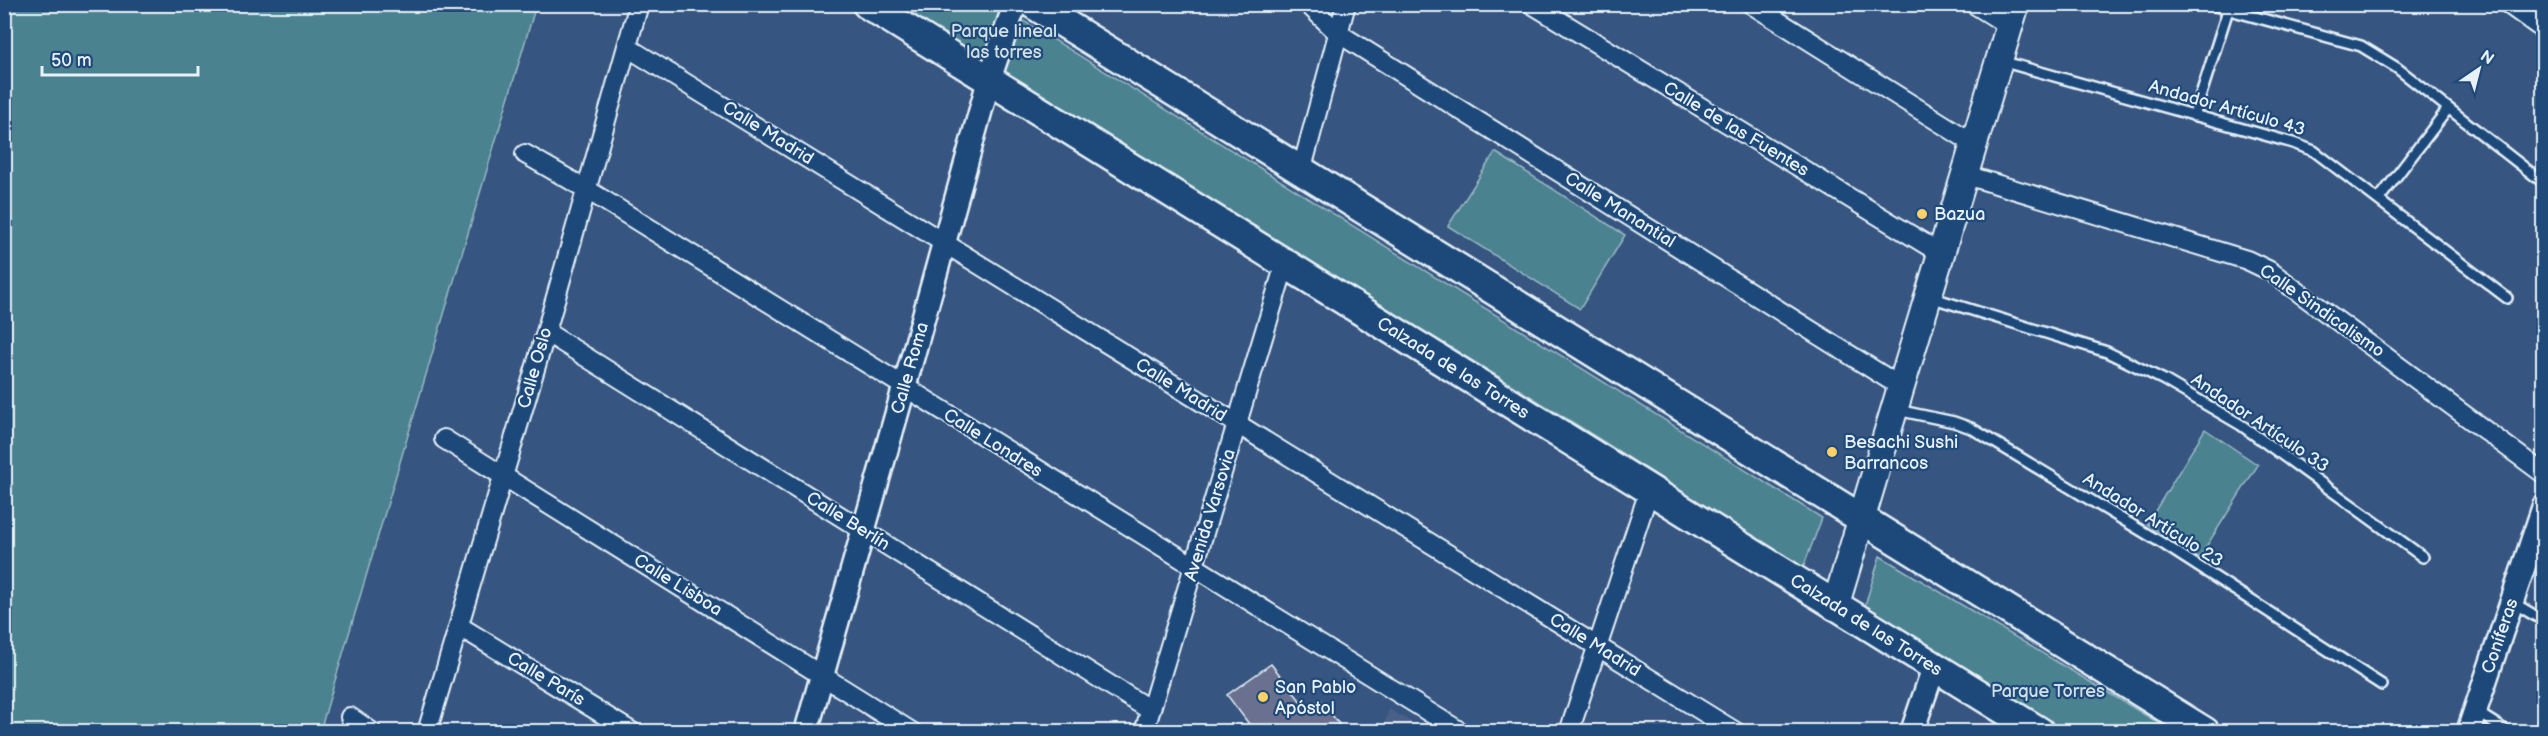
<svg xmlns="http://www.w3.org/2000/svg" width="2548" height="736" font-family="'Balsamiq Sans',sans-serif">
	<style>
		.built { fill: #496086 }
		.green { fill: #4c8290; stroke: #9abac4; stroke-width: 1.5 }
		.building { fill: #6a708f; stroke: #e8f1f8; stroke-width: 1.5 }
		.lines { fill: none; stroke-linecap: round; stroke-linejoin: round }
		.service-casing { stroke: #e8f1f8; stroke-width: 14 }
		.minor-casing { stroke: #e8f1f8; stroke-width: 22 }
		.tertiary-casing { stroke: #e8f1f8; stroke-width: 27 }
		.secondary-casing { stroke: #e8f1f8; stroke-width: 30 }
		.primary-casing { stroke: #e8f1f8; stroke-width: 33 }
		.service { stroke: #1f4a7a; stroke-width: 9 }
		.minor { stroke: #1f4a7a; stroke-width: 18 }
		.tertiary { stroke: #1f4a7a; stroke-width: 22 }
		.secondary { stroke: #1f4a7a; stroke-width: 26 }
		.primary { stroke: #1f4a7a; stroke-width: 28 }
		.poi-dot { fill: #ffd166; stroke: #1f4a7a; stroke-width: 2 }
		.labels { text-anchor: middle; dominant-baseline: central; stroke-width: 4.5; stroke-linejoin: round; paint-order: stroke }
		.park-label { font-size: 18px; fill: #d1e0e8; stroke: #1f4a7a }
		.street-label { font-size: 18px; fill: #e8f1f8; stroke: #1f4a7a }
		.poi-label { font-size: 18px; fill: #e8f1f8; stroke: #1f4a7a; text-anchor: start }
	</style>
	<rect width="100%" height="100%" fill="#365580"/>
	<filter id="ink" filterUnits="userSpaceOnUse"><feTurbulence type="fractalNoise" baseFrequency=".0167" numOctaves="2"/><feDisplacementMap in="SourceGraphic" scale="12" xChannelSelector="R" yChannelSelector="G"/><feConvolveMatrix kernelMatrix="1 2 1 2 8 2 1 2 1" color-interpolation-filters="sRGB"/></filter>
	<g filter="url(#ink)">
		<path class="built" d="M1389,709l38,22h-45z"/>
		<path class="green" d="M4,5h532l-216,726h-315z
			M894,5h104l824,513 -19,50 -226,-143z
			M1495,152l130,83 -45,74 -132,-83z
			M2205,429l53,36 -59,93 -52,-34z
			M1880,556l292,175h-114l-195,-119z"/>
		<path class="building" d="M1271,664l36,45 13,-10 19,25 -8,8h-76l-28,-37z"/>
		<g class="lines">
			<defs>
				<path id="service" d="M2208,4l153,42 36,22 147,115
					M2001,61l292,82 21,8 193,147
					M2194,116l34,-106
					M2379,199l68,-89
					M1930,297l177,55 57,28 77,45 182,132
					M1897,410l57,12 17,6 194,117 217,140
					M2512,602l32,19
					M2475,711l33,21"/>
				<path id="minor" d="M1308,4l30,29 563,354
					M1532,4l408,249
					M1751,4l225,141
					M1974,4l37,23
					M2508,4l36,26
					M627,47l1109,685
					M525,154l61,35 875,543
					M1301,172l45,-168
					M1966,175l281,85 23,11 274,203
					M546,332l604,378
					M444,439l468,293
					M459,626l173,106
					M350,717l22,15
					M427,732l119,-400 93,-328
					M1144,732l141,-468
					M1569,732l80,-241"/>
				<path id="tertiary" d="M806,732l98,-344 85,-308 26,-76
					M1912,732l22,-65
					M2468,732l76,-226"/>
				<path id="secondary" d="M1835,607l181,-603"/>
				<path id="primary" d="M867,4l1173,728
					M1033,4l1172,728"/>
			</defs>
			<use href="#service" class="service-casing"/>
			<use href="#minor" class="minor-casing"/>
			<use href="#tertiary" class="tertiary-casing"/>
			<use href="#secondary" class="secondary-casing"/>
			<use href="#primary" class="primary-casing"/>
			<use href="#service" class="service"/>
			<use href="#minor" class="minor"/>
			<use href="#tertiary" class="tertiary"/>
			<use href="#secondary" class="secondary"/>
			<use href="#primary" class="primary"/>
		</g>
	</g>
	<g class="poi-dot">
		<circle cx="1922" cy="214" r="6"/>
		<circle cx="1832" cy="452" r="6"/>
		<circle cx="1263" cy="697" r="6"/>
	</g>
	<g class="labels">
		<g class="park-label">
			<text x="1004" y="31">Parque lineal<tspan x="1004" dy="21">las torres</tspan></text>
			<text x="2048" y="691">Parque Torres</text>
		</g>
		<g class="street-label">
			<text transform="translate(2227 108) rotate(16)">Andador Artículo 43</text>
			<text transform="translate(1736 129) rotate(31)">Calle de las Fuentes</text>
			<text transform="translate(768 133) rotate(32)">Calle Madrid</text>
			<text transform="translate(1620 210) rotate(32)">Calle Manantial</text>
			<text transform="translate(2322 311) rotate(35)">Calle Sindicalismo</text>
			<text transform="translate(535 368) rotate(-74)">Calle Oslo</text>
			<text transform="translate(910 368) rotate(-74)">Calle Roma</text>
			<text transform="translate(1453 368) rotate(32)">Calzada de las Torres</text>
			<text transform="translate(1181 390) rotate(32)">Calle Madrid</text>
			<text transform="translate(2260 423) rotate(34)">Andador Artículo 33</text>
			<text transform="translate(993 443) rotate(32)">Calle Londres</text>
			<text transform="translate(1210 515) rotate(-73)">Avenida Varsovia</text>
			<text transform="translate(2153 520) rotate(32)">Andador Artículo 23</text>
			<text transform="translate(848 521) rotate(32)">Calle Berlín</text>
			<text transform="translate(678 585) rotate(32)">Calle Lisboa</text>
			<text transform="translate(1866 625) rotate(32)">Calzada de las Torres</text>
			<text transform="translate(2500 636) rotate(-71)">Coníferas</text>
			<text transform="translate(1595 645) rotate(32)">Calle Madrid</text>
			<text transform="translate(546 679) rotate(31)">Calle París</text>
		</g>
		<g class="poi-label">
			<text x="1934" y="214">Bazua</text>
			<text x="1844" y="442">Besachi Sushi<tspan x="1844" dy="21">Barrancos</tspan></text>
			<text x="1275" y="687">San Pablo<tspan x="1275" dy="21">Apóstol</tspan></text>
		</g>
	</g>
	<rect width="2548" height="736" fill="none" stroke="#1f4a7a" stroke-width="24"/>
	<rect x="12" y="12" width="2524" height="712" fill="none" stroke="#e8f1f8" stroke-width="2" filter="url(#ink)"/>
	<g transform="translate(2479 69) rotate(35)" stroke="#1f4a7a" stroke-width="4.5" paint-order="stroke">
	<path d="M0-4.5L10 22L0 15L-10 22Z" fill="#e8f1f8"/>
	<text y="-9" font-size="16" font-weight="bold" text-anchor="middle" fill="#e8f1f8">N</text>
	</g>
	<path d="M42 66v9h156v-9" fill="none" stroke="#e8f1f8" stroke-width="3"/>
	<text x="51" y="66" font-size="18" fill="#e8f1f8" stroke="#1f4a7a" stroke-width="4.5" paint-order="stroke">50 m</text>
</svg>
